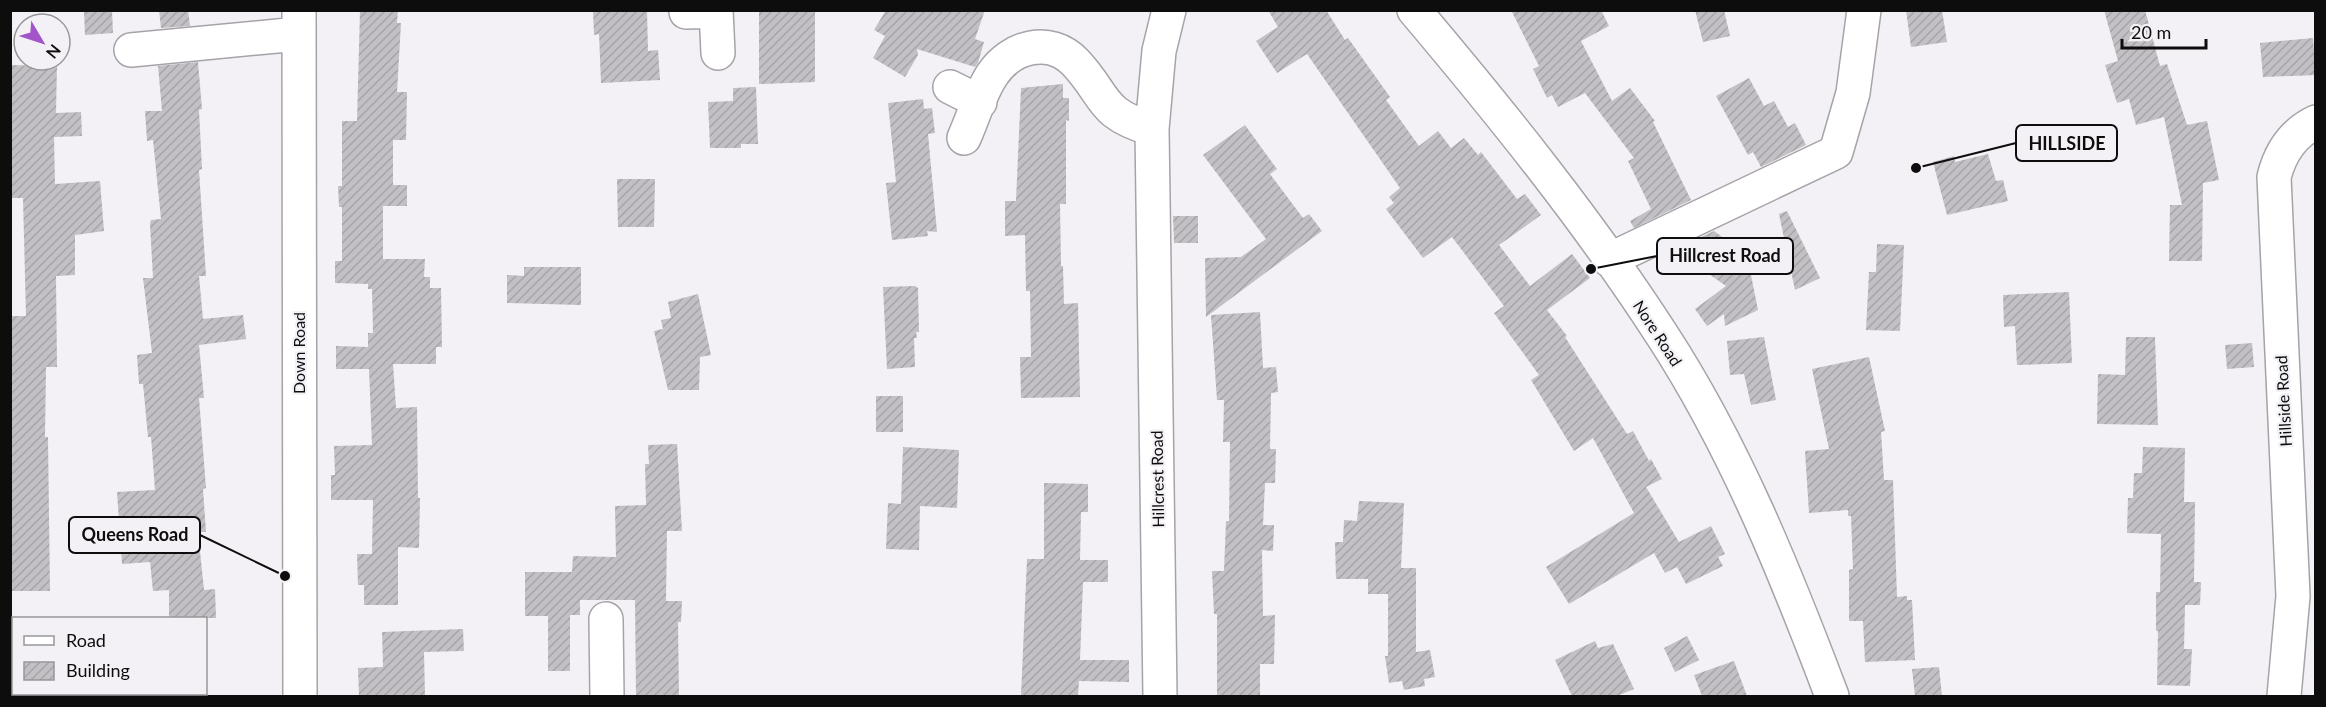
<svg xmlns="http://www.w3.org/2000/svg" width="2326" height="707" font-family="Lato,sans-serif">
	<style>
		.building { fill: url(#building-hatch) }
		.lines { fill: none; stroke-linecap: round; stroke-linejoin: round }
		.minor-casing { stroke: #a6a3a8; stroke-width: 36 }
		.minor { stroke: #fff; stroke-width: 33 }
		.labels { text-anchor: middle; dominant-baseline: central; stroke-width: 4.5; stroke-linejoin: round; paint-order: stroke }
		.street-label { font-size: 16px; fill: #0e0d0e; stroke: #f4f1f6 }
		.leader { fill: none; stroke: #0e0d0e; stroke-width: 2 }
		.callout-dot { fill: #0e0d0e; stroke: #f4f1f6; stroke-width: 2 }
		.callout { fill: #f4f1f6; stroke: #0e0d0e; stroke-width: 2 }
		.callout-label { font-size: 18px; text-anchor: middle; font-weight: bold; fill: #0e0d0e }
	</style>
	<defs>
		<pattern id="building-hatch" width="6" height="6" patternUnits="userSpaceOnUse" patternTransform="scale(1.5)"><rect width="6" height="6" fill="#c2c0c4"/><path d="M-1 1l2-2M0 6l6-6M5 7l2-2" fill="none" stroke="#a6a4a7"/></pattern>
	</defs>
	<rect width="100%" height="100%" fill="#f4f1f6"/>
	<path class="building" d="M112,10l1,23 -28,2 -1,-24z
		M159,10h29l2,16 -29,2z
		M360,10h38l-1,13h4l-4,69h10l-1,48h-13v45h14v21h-24v53h42l-1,18h6v11h11l1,59h-6v17h-43l3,44 21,-1 1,91h2l-1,50 -21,-1v58h-34v-20h-6l-1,-31h15l1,-54h-42v-25h4l-1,-29 38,-1 -3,-76h-33v-23l32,1v-14h5l-1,-44h-4v-5l-33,-1v-22h7v-54h-3l-1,-21h4v-65h15z
		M593,10h54l1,41 10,-1 2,30 -59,3 -2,-49 -5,1z
		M759,10h56v72l-56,2z
		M886,10h99l-10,29 9,3 -6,21 -3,4 -58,-18 1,6 -13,22 -32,-19 12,-22 -11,-6z
		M1268,10h58l19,30 3,-2 42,59 -4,3 33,46 19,-15 13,17 13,-10 14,17 3,-3 36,47 8,-5 16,21 -42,30 31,41 42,-32 18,24 -43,32 20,26 -2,1 62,97 6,-3 16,30 2,-2 11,20 -16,8 33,55 32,-16 14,28 -7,3 5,9 -37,18 -9,-17 -12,6 -11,-20 -85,51 -23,-37 88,-54 -41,-75 -19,13 -43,-71 8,-5 -45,-62 10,-7 -52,-69 -29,21 -37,-49 8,-6 -5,-6 11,-9 -93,-134 -30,19 -21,-32 22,-14z
		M1511,10h90l8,16 -28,15 31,60 18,-13 25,33 -2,1 38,78 -57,28 -4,-7 21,-12 -23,-48 6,-3 -49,-65 -27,14 -6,-12 -5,3 -14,-29 6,-3z
		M1695,10h29l6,26 -27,6z
		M1906,10h36l5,32 -36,5z
		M2104,10h41l15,56 7,-2 20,61 20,-4 12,59 -16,3 -1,78h-33l1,-56h12l-18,-88 -28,8 -7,-26 -12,4 -12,-38 13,-4z
		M2313,38l3,37 -53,2 -3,-34z
		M198,62l4,47 -3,1 3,59 -3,1 7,106h-7l4,43 40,-4 3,24 -47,6 5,53h-5l7,90 -3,1 3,43h-8l6,58 11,-1 1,29h-47v-28l-16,1 -3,-29 -28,2 -5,-72 38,-2 -4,-53h-3l-5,-53h-4l-2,-29 15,-2 -9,-75h10l-3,-54 1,-4 10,-1 -8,-79 -6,1 -2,-30h17l-4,-45z
		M10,65l47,1 -1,47 25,-1 1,24 -28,1 1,47 45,-3 4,50 -29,4v40l-19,1 1,91h-11l-1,70h3l2,154h-40v-275h16l-3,-118h-13z
		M1749,78l15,28 10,-5 14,26 7,-4 11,22 -45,22 -8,-15 -5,3 -32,-59z
		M1063,84v14h6v23l-3,-1v84h-6l1,62h2l1,38 14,-1 2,94 -59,1 -1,-41h11l-1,-66h-4l-1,-56 -20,1v-35h11l5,-113z
		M756,87l2,57h-17v4h-31l-2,-46 25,-1v-13z
		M923,99l1,10 8,-1 3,25 -7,1 9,98 -10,-1 1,5 -36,4 -6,-57 10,-1 -8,-79z
		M1245,125l32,44 -7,5 33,44 6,-4 13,17 -116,86 -1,-59 36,-1 25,-18 -63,-84z
		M1988,154l8,27 7,-1 5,21 -61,14 -14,-53 21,-6 1,6z
		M617,179h38l-1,48h-36z
		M1787,211l33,67 -25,12 -16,-76z
		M1173,216h25v27h-24z
		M1714,231l33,24 11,55 -33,16 -1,-12 -17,12 -12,-17 31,-23 -40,-28 -23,12 -7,-12z
		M1877,244l27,1 -4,86 -34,-1 3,-58h7z
		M524,267h57v38l-74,-2v-28l17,1z
		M915,286l3,2 1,44h-3l1,6h-3l1,29 -28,2 -4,-82z
		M2069,292l3,71 -55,2 -2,-39 -11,1 -1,-32z
		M698,294l13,61 -11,2 -1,33h-31l-14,-59 9,-2 -2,-9 10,-2 -3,-16z
		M1260,312l3,56 13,-1 2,25 -7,1 -1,56h6l-1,34h-10l-2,42h11l-1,26 -11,-1 1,66 12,-1 -1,49h-14v32h-43v-82h-3l-2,-43h12l2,-50h3l1,-79h-7l1,-42h-7l-6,-85z
		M1764,337l12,63 -25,5 -7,-31 -14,1 -3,-34z
		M2126,337h29l3,88 -61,-1 1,-50 27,1z
		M2252,343l2,24 -27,2 -2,-24z
		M1869,357l16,74 -4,1 3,48h9l4,117 10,-1v4h5l3,60 -50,2 -2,-41h-14v-51l4,-1 -2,-53h-3v-6l-39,3 -4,-62 24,-2 -17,-80z
		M876,396h27v36h-27z
		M677,444l5,87h-15l-1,70h16l-1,21h-3l1,74h-43l-1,-96h-55v15h-10v56h-22v-55h-23v-44h47l1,-16 43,1 -1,-51 31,-1 -1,-41h4l-1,-19z
		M903,447l56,3 -2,58 -37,-2 -1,44 -33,-1 2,-46 13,1z
		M2143,447l42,1 -1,54h11l-1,80h7l-1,23h-15l-1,44h8l-2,37 -33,-1 1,-54h-2v-39h4l1,-58 -34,-1 1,-35h5l1,-25h8z
		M1044,483l44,1v28h-7l-1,48h28v22h-25l-3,78h49v22l-50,-1 -1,15h-57l6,-137h17z
		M1359,501l45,2 -3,65h15v84l14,-2 5,27 -11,2 1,7 -21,4 -2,-9 -13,2 -4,-27h3v-62h-20v-15h-32l-1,-37h8l1,-22 13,1z
		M463,629l1,22 -40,1 1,44h-66l-1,-28 25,-1 -1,-35z
		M1687,636l12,24 -24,12 -11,-24z
		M1595,641l3,7 15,-4 21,45 -17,7h-45l-17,-36z
		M1734,661l13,35h-45l-8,-21z
		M1939,667l3,29h-27l-3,-27z"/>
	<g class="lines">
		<defs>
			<path id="minor" d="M299,10l1,686
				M716,10l2,43
				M1414,10c87,103 175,212 248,325 73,112 123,237 170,361
				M686,12l30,-1
				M131,50l167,-16
				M950,87l30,15
				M964,138c9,-20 16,-45 28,-63 19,-29 58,-39 83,-13 33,35 23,51 77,67
				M1609,260l227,-108 17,-59 11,-83
				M606,619l1,77
				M1160,696l-8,-567 7,-78 10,-41
				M2284,696l9,-100 -19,-419c6,-24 19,-44 42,-55"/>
		</defs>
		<use href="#minor" class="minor-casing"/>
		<use href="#minor" class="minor"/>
	</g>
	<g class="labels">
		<g class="street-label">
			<text transform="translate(1658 333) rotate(57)">Nore Road</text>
			<text transform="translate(298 353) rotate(-90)">Down Road</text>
			<text transform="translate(2283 401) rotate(-93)">Hillside Road</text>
			<text transform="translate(1157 479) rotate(-91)">Hillcrest Road</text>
		</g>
	</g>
	<path class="leader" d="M1916 168L2016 143M1591 269L1657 256M285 576L200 535"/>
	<g class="callout-dot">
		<circle cx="1916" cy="168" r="6"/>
		<circle cx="1591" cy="269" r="6"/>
		<circle cx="285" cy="576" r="6"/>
	</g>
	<g class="callout">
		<rect x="2016" y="125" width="101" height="36" rx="6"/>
		<rect x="1657" y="238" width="136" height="36" rx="6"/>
		<rect x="69" y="517" width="131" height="36" rx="6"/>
	</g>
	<g class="callout-label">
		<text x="2067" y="150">HILLSIDE</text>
		<text x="1725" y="262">Hillcrest Road</text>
		<text x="135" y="541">Queens Road</text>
	</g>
	<rect width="2326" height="707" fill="none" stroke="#0e0d0e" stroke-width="24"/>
	<rect x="12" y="617" width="195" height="78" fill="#f4f1f6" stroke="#989699" stroke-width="1.5"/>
	<rect x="24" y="636" width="30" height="9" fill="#ffffff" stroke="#989699" stroke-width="1.5"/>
	<text x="66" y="647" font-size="18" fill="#0e0d0e">Road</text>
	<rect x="24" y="662" width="30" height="18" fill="url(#building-hatch)" stroke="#989699" stroke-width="1.5"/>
	<text x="66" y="677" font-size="18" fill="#0e0d0e">Building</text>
	<g transform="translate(42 42) rotate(129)"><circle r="28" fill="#f4f1f6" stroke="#989699" stroke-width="1.5"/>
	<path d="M0-4.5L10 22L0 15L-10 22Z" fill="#a155c8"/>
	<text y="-9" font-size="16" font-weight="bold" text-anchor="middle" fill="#0e0d0e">N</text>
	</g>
	<path d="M2122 39v9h84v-9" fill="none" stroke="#0e0d0e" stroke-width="3"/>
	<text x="2131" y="39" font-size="18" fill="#0e0d0e" stroke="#f4f1f6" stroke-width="4.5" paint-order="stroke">20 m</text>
</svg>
